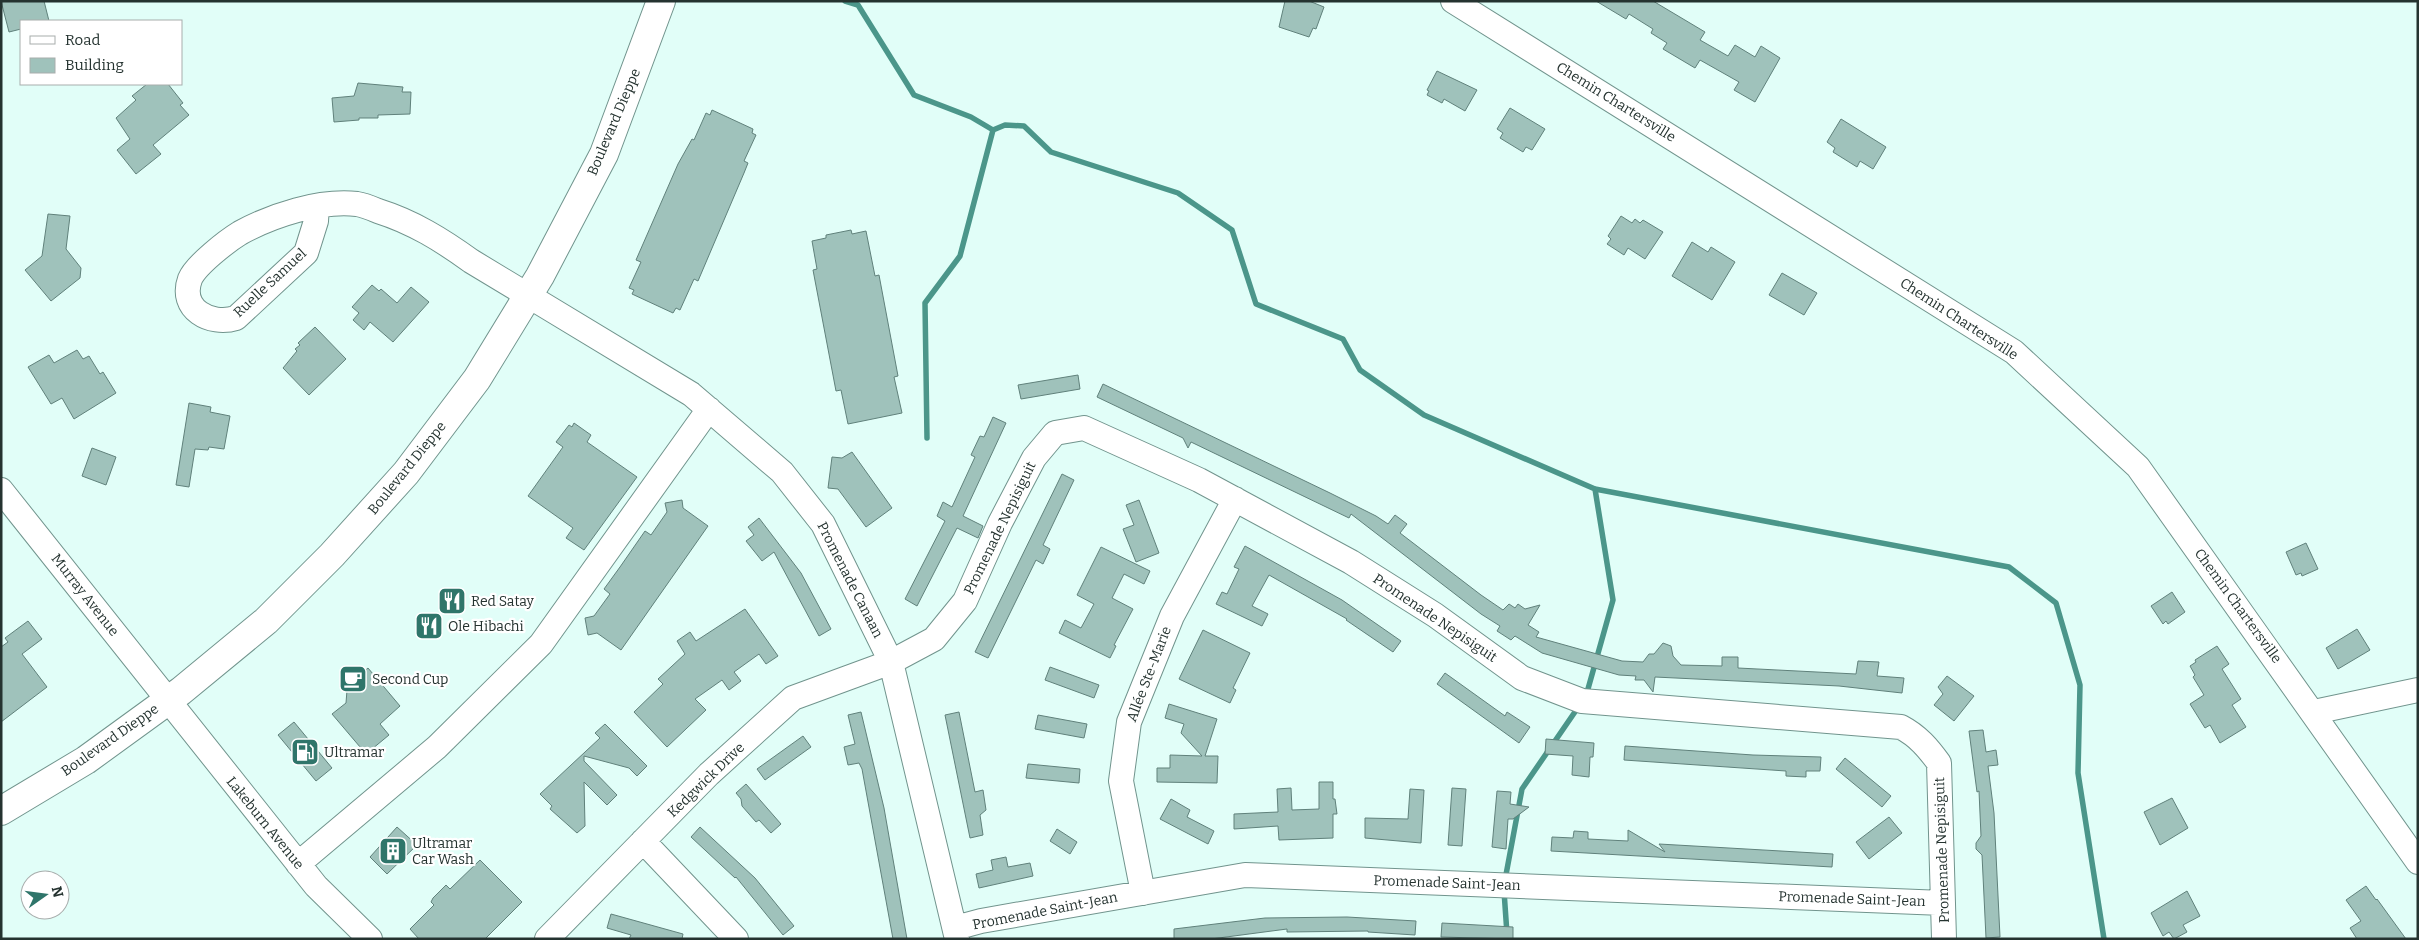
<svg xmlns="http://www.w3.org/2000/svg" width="2419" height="940" font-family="Bitter,serif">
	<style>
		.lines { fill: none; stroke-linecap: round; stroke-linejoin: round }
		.stream { stroke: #4b968a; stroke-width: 5.5 }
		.building { fill: #9fc2bb; stroke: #60817b }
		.minor-casing { stroke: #71948d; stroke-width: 26 }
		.major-casing { stroke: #71948d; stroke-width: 30 }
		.minor { stroke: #fff; stroke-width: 24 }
		.major { stroke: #fff; stroke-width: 28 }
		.labels { text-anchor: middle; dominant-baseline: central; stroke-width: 4.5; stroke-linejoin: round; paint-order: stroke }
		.street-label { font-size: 14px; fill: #253330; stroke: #fff }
		.poi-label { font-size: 14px; fill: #253330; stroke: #fff; text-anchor: start }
	</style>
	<rect width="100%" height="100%" fill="#e1fef8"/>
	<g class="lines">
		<path class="stream" d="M845,1l13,4 56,90 57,22 22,13
			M993,130l12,-5 19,1 27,26 127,41 54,37 24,74 87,35 17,31 64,45 171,74 414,78 47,36 24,82 -2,88 26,166
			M927,438l-2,-135 35,-47 33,-126
			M1586,696l27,-96 -18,-111
			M1505,880l17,-91 57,-83
			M1504,891l3,43"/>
	</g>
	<path class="building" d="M1,1h43l5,20h-28v8l-12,3z
		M1285,1h24l15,6 -8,22 -3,-1 -4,9 -30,-10z
		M1596,1h57l52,31 -5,8 28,16 7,-11 20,12 6,-11 19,12 -25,44 -21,-12 5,-8 -39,-22 -5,8 -32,-19 4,-6 -16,-10 2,-4 -24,-15 -3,5z
		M1437,71l40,19 -12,21 -21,-12 -2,4 -15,-8 2,-4 -2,-1z
		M358,83l45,4 -1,5h9l-1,22 -32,1v3h-19v2l-25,2 -2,-24 22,-2z
		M147,84h21l15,19 -3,2 9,10 -36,30 8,9 -25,20 -19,-24 13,-11 -14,-21 20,-18 -4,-4z
		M1510,108l35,21 -13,21 -6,-3 -3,5 -23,-14 3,-5 -6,-4z
		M712,110l41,19 -1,4 4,2 -12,26 4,2 -4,10 -46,108 -4,-2 -14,31 -4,-2 -3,5 -41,-19 2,-4 -5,-2 12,-26 -5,-2 42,-96 14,-25 2,1 12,-27 4,2z
		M1841,119l45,28 -13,22 -13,-8 -3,6 -24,-15 2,-4 -8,-6z
		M48,214l22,2 -4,33 15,19 -1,10 -29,23 -26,-31 17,-14z
		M1621,216l11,7 3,-4 5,4 3,-3 20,12 -18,27 -17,-11 -4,7 -17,-11 4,-5 -3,-3z
		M851,230l1,4 14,-3 9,45 4,-1 19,101 -4,1 8,36 -54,11 -7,-34 -5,1 -23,-121 4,-1 -5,-28 14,-3v-3z
		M1692,242l16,10 3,-5 24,15 -23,38 -40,-24z
		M1782,273l35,20 -13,22 -35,-20z
		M372,285l7,6 2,-2 16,14 14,-16 18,15 -36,40 -23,-20 -6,8 -11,-10 6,-7 -7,-6z
		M315,327l31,32 -37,36 -26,-27 14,-17 -2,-2 5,-4 -2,-2z
		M77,350l6,9 6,-3 11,18 3,-2 13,21 -42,26 -12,-21 -11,6 -23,-37 21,-12 5,8z
		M1078,375l2,14 -59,10 -3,-14z
		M1103,384l227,109 46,23 12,8 7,-9 12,9 -7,9 81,62 22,15 6,-6 6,4 3,-4 7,5 15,-4 -12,20 11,7 -3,5 86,24 21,1 6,-8h5l9,-11 8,3 2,10 8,9 41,1v-9h16v11l118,6 2,-13 21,1 -2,14 27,2 -2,15 -63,-7 -184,-9 -2,15 -9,-12h-9l1,-4 -17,-1 -77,-22 -27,-17 -4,4 -14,-9 3,-5 -19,-12 -130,-100 -2,4 -158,-76 -3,6 -5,-10 -86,-41z
		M189,403l22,4 -1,5 20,4 -6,33 -15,-2 -1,3 -13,-1 -6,38 -13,-2z
		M993,417l13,6 -43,93 20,10 -5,12 -21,-10 -40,78 -12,-7 40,-78 -8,-5 6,-14 9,5 23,-50 -4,-2 9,-19 4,1z
		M574,423l17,12 -4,7 50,35 -53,73 -18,-12 7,-10 -45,-32 35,-49 -7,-5 13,-17 3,2z
		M92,448l24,9 -10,28 -24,-9z
		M852,452l40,56 -26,19 -28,-38 -10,-1 4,-31 10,1z
		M1062,474l12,6 -31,65 7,4 -7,15 -7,-4 -48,98 -13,-6z
		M682,500l1,8 25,18 -87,124 -24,-17 -9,2 -3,-17 9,-2 16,-22 -6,-5 16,-22 25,-36 6,4 16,-23 -2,-9z
		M1139,500l20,53 -23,9 -13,-33 11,-4 -8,-20z
		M759,518l42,55 30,56 -12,7 -45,-84 -12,9 -16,-20 8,-6 -6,-8z
		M2306,543l12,26 -16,7 -1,-3 -5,2 -10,-23z
		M1245,546l97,54 59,41 -8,11 -47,-32 1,-1 -78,-44 -17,31 16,8 -6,12 -46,-22 6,-12 5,2 12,-25 -5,-2z
		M1101,547l49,24 -6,13 -20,-10 -12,24 21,11 -19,36 2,1 -6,12 -51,-25 6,-13 16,8 13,-24 -17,-9z
		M2172,592l13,20 -17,12 -2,-3 -3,3 -12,-18z
		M745,609l33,47 -12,8 -7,-10 -25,18 7,9 -12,9 -7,-10 -27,19 11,11 -39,37 -33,-35 29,-28 -5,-5 27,-25 -8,-13 13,-9 6,9z
		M28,621l14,18 -20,15 25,33 -46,35v-75l7,-5 -3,-4z
		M2357,629l13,21 -32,19 -12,-21z
		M1203,630l47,23 -17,35 3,2 -6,13 -51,-24z
		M2217,646l12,18 -7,5 19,30 -9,6 14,22 -26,16 -10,-18 -5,3 -15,-24 14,-9 -11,-18 2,-2 -5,-9 6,-4 -1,-2z
		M1050,667l49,18 -5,13 -49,-18z
		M368,668l32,38 -20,18 9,11 -23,19 -34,-40 14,-11 1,-13 -5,-6 16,-13 3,3z
		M1445,673l60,43 2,-4 23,15 -11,16 -82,-59z
		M1947,676l27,20 -20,25 -20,-16 9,-11 -5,-7z
		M1169,704l48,15 -12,37h13l-1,27 -60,-1v-14h13v-13l32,1 -21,-23 3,-9 -19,-6z
		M861,712l23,96 23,131h-14l-31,-170 -3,-6 -11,2 -4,-18 11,-3 -7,-29z
		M959,712l16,80 8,-2 3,20 -6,5 3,20 -13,3 -25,-123z
		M1038,715l49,9 -3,14 -49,-9z
		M294,722l38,46 -16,13 -38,-46z
		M605,724l42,42 -10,10 -8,-8 -45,-12v5l33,34 -10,10 -23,-23 1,44 -8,7 -27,-24 2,-3 -12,-12 60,-56 -5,-5z
		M1983,730l3,22 10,-2 2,15 -10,1 6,47 6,124 -14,1 -4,-83 -6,-6v-6l5,-7 -2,-45 -2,1 -8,-61z
		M803,736l8,11 -46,33 -8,-11z
		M1546,739l48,4 -1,14h-3l-1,20 -17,-2 1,-19 -28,-2z
		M1625,746l128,9 68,2 -1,14h-14v6l-20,-1v-5l-162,-11z
		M1845,758l46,38 -9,11 -46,-38z
		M1028,764l52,5 -1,14 -53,-5z
		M1319,782h14v17h2l2,15h-4v24l-54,2 -1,-14 -44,3v-15l44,-2 -1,-23 14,-1 1,22 27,-1z
		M746,784l35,40 -10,9 -12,-13 -3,2 -14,-16 -1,-7 -5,-6z
		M1452,788l14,1 -4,57 -14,-1z
		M1410,789l14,1 -3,53 -56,-5v-20l43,1z
		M1497,791l14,1 -1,12 19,3 -16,12h-5l-2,30 -14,-2z
		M2172,798l16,30 -28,17 -16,-33z
		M1171,799l19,11 -3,7 27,14 -6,13 -48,-25z
		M1889,817l13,16 -33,26 -13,-17z
		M397,827l20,18 -30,29 -17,-17z
		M700,827l55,51 39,48 -11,9 -47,-58 -1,1 -44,-41z
		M1057,829l20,13 -7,12 -20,-13z
		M1628,830l37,22 -6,-8 174,10 -1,13 -281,-16 1,-14 21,1 1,-7 14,1v7l40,2z
		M1006,857l2,10 22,-4 3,13 -54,12 -3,-14 17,-4 -2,-10z
		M480,860l42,42 -37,37h-66l-9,-10 24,-24 -3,-3 2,-4 13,-13 4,4z
		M2366,886l10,14 1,-1 29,40h-49l-7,-11 11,-7 -15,-21z
		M2187,891l13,25 -17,9 4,7 -13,7 -5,-7 -6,4 -12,-23z
		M611,914l72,20 -1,5h-53l2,-4 -24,-7z
		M1347,917l69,4 -1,14 -47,-3v-1l-81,1v-3l-76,10h-37v-10l66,-8 25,-3z
		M1442,923l71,4v12l-72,-2z"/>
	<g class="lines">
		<defs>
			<path id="minor" d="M1453,1l561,351 124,115 280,395
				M317,206l-1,15 -10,32 -70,65c-26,8 -57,-9 -46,-39 6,-14 37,-38 50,-46 33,-18 79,-33 117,-29 7,1 14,4 21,7 35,11 64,29 93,50l220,133 91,78 41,52 68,138 66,277
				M1,490l315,396 54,53
				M2314,712l104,-22
				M643,841l93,98
				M298,864l139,-117 104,-103 168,-235
				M1143,893l-22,-112 8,-59 43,-106 63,-117
				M955,928l26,-7 264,-46 698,28
				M547,939l162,-165 84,-76 98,-36 43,-23 31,-38 35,-78 34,-65 21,-25 29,-5 115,52 152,82 84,53 87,63 60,23 319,26c17,9 27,21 38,36l5,176"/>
			<path id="major" d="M1,811l85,-51 95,-69 85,-70 66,-66 74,-82 71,-94 63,-103 64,-122 57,-153"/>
		</defs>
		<use href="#minor" class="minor-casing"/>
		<use href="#major" class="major-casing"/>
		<use href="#minor" class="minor"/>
		<use href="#major" class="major"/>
	</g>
	<defs>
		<symbol id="restaurant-square" viewBox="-11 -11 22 22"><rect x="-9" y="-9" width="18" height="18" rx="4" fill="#2f756a" stroke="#fff"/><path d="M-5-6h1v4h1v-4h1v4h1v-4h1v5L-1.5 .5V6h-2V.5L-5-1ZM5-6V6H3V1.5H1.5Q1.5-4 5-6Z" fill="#fff"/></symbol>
		<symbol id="cafe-square" viewBox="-11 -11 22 22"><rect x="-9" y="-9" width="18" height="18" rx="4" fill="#2f756a" stroke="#fff"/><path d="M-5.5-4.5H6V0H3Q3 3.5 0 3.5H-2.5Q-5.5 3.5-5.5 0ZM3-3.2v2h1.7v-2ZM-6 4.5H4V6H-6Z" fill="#fff"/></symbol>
		<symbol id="fuel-square" viewBox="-11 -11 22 22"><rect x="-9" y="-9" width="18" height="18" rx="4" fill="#2f756a" stroke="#fff"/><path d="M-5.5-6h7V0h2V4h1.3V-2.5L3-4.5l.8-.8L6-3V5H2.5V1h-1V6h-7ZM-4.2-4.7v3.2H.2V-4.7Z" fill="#fff"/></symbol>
		<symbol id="building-square" viewBox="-11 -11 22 22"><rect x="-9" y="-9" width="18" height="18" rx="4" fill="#2f756a" stroke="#fff"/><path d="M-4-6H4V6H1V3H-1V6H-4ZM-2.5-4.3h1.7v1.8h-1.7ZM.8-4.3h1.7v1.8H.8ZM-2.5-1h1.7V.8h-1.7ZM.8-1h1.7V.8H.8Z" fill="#fff"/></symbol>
	</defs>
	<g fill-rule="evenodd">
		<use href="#restaurant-square" x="436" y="585" width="32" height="32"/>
		<use href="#restaurant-square" x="413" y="610" width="32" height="32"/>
		<use href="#cafe-square" x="337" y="663" width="32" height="32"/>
		<use href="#fuel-square" x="289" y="736" width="32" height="32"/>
		<use href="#building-square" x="377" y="835" width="32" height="32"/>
	</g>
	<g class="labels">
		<g class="street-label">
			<text transform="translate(1616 102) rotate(32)">Chemin Chartersville</text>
			<text transform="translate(614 122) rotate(-67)">Boulevard Dieppe</text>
			<text transform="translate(270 283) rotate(-43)">Ruelle Samuel</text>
			<text transform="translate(1959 319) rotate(33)">Chemin Chartersville</text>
			<text transform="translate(407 468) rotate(-51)">Boulevard Dieppe</text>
			<text transform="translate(1000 528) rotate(-64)">Promenade Nepisiguit</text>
			<text transform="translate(850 580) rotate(63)">Promenade Canaan</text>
			<text transform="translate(85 595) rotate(52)">Murray Avenue</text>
			<text transform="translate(2238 606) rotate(54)">Chemin Chartersville</text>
			<text transform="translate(1435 618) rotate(34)">Promenade Nepisiguit</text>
			<text transform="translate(1149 674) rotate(-69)">Allée Ste-Marie</text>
			<text transform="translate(110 740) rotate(-35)">Boulevard Dieppe</text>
			<text transform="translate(706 780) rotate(-44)">Kedgwick Drive</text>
			<text transform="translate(265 823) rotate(51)">Lakeburn Avenue</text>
			<text transform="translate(1942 850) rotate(-92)">Promenade Nepisiguit</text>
			<text transform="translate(1447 883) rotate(2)">Promenade Saint-Jean</text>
			<text transform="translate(1852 899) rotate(2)">Promenade Saint-Jean</text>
			<text transform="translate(1045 911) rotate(-11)">Promenade Saint-Jean</text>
		</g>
		<g class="poi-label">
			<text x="471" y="601">Red Satay</text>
			<text x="448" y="626">Ole Hibachi</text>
			<text x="372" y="679">Second Cup</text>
			<text x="324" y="752">Ultramar</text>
			<text x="412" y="843">Ultramar<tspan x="412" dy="16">Car Wash</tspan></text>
		</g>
	</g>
	<rect width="2419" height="940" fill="none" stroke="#253330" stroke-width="5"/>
	<rect x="20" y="20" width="162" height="65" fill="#ffffff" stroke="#a8adac"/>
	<rect x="30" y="36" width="25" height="8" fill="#ffffff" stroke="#a8adac"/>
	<text x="65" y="45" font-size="15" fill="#253330">Road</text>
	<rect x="30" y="58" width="25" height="15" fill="#9fc2bb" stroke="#a8adac"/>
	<text x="65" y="70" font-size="15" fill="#253330">Building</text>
	<g transform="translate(45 895) rotate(76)"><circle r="24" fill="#ffffff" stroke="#a8adac"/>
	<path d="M0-4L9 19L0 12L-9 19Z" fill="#2f756a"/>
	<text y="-8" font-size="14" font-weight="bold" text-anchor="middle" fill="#253330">N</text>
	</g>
</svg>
